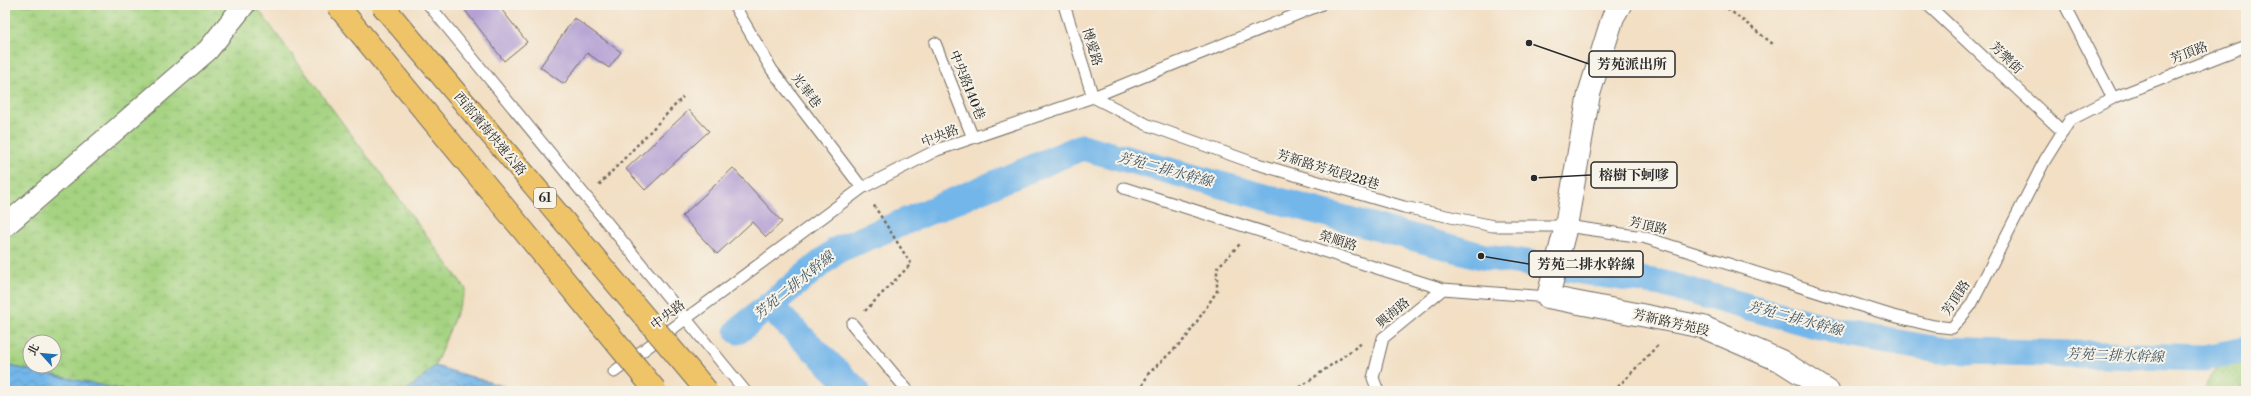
<svg xmlns="http://www.w3.org/2000/svg" width="2251" height="396" font-family="'Libre Bodoni','Noto Serif TC',serif">
	<style>
		.grass { fill: url(#grass-dots); stroke: #687f56 }
		.wetland { fill: url(#wetland-marsh); stroke: #687f56; fill-rule: evenodd }
		.water { fill: url(#water-waves); stroke: #4f708a }
		.lines { fill: none; stroke-linecap: round; stroke-linejoin: round }
		.canal { stroke: #73b6e9; stroke-width: 27 }
		.building { fill: #b09bd3 }
		.service-casing { stroke: #716a61; stroke-width: 13 }
		.minor-casing { stroke: #716a61; stroke-width: 23 }
		.tertiary-casing { stroke: #716a61; stroke-width: 24 }
		.path { stroke: #716a61; stroke-width: 2.5; stroke-dasharray: 3 3; stroke-linecap: butt }
		.service { stroke: #fff; stroke-width: 11 }
		.minor { stroke: #fff; stroke-width: 21 }
		.tertiary { stroke: #fff; stroke-width: 22 }
		.trunk-bridge-casing { stroke: #716a61; stroke-width: 24; stroke-linecap: butt }
		.trunk-bridge { stroke: #efc469; stroke-width: 22 }
		.labels { text-anchor: middle; dominant-baseline: central; stroke-width: 4; stroke-linejoin: round; paint-order: stroke }
		.shield { fill: #f7f3e8; stroke: #686764; stroke-width: 1 }
		.shield-label { font-size: 12px; font-weight: bold; fill: #2b2b2b }
		.street-label { font-size: 13px; fill: #2b2b2b; stroke: #f7f3e8 }
		.water-label { font-size: 14px; font-style: italic; fill: #415564; stroke: #f7f3e8 }
		.leader { fill: none; stroke: #2b2b2b; stroke-width: 1.5 }
		.callout-dot { fill: #2b2b2b; stroke: #f7f3e8; stroke-width: 1.5 }
		.callout { fill: #f7f3e8; stroke: #2b2b2b; stroke-width: 1.5 }
		.callout-label { font-size: 14px; text-anchor: middle; font-weight: bold; fill: #2b2b2b }
	</style>
	<defs>
		<pattern id="grass-dots" width="8" height="8" patternUnits="userSpaceOnUse"><rect width="8" height="8" fill="#a5d381"/><path d="M2 2h.1M6 6h.1" fill="none" stroke="#8eb570" stroke-width="1.8" stroke-linecap="round"/></pattern>
		<pattern id="wetland-marsh" width="20" height="14" patternUnits="userSpaceOnUse"><rect width="20" height="14" fill="#a5d381"/><path d="M1 5h8M5 5V1M11 12h8M15 12V8" fill="none" stroke="#8eb570"/></pattern>
		<pattern id="water-waves" width="16" height="10" patternUnits="userSpaceOnUse"><rect width="16" height="10" fill="#73b6e9"/><path d="M0 5q4-4 8 0t8 0" fill="none" stroke="#5f94bd"/></pattern>
	</defs>
	<rect width="100%" height="100%" fill="#f7f3e8"/>
	<filter id="ink" filterUnits="userSpaceOnUse"><feTurbulence type="fractalNoise" baseFrequency=".025" numOctaves="2"/><feDisplacementMap in="SourceGraphic" scale="8" xChannelSelector="R" yChannelSelector="G"/><feConvolveMatrix kernelMatrix="1 2 1 2 8 2 1 2 1" color-interpolation-filters="sRGB"/></filter>
	<filter id="wash" filterUnits="userSpaceOnUse"><feTurbulence type="fractalNoise" baseFrequency=".012" numOctaves="4" result="noise"/><feDisplacementMap in="SourceGraphic" scale="16" xChannelSelector="R" yChannelSelector="G"/><feGaussianBlur stdDeviation="0.9" result="paint"/><feColorMatrix in="noise" values="0 0 0 0 0 0 0 0 0 0 0 0 0 0 0 0 0 1.4 0 .05"/><feComposite in="paint" operator="in"/></filter>
	<g filter="url(#wash)">
		<rect width="100%" height="100%" fill="#f2dfc4"/>
		<path class="grass" d="M2246,363v28h-45l19,-26z"/>
		<path class="wetland" d="M5,5h250l211,284 -31,77 -29,25h-280l-121,-26zM30,342h24v24h-24z"/>
		<path class="water" d="M5,365l119,25 2,1h-121z
			M435,366l85,25h-114z"/>
		<g class="lines">
			<path class="canal" d="M769,306l88,85
				M738,331l99,-81 245,-103 399,109 180,27 191,52 87,15 266,8 41,-8"/>
		</g>
		<g id="blocks">
			<path class="building" d="M461,5h37l29,37 -23,19z
				M574,18l47,34 -12,16 -22,-15 -23,31 -24,-17z
				M689,110l20,21 -64,59 -19,-21z
				M733,168l49,54 -16,15 -14,-15 -35,32 -35,-38z"/>
		</g>
	</g>
	<g filter="url(#ink)">
		<use href="#blocks" fill-opacity="0" stroke="#716a61" stroke-width="1"/>
		<g class="lines">
			<defs>
				<path id="service" d="M429,5l316,386
					M734,5l38,65 90,118
					M1064,5l29,92 55,28 106,38 150,44 89,19h73l77,11 250,79 41,10 18,2 19,-23 74,-145 25,-40 43,-22 133,-52
					M1928,5l135,127
					M2065,5l48,93
					M935,43l38,95
					M1124,188l319,101 105,8
					M852,324l56,67
					M614,372l248,-184 75,-38 156,-53 227,-92
					M1378,391l-5,-13 10,-40 60,-49"/>
				<path id="minor" d="M5,226l203,-176 36,-45"/>
				<path id="tertiary" d="M1620,5l-7,12 -24,77 -23,132 -18,71 155,30 78,34 47,30"/>
			</defs>
			<use href="#service" class="service-casing"/>
			<use href="#minor" class="minor-casing"/>
			<use href="#tertiary" class="tertiary-casing"/>
			<path class="path" d="M1723,5l50,39
				M599,185l84,-88
				M865,311l46,-47 -38,-60
				M1140,391l8,-17 38,-36 31,-47v-23l23,-24
				M1295,391l67,-48
				M1614,391l45,-47"/>
			<use href="#service" class="service"/>
			<use href="#minor" class="minor"/>
			<use href="#tertiary" class="tertiary"/>
			<defs>
				<path id="trunk-bridge" d="M337,5l319,386
					M382,5l325,386"/>
			</defs>
			<use href="#trunk-bridge" class="trunk-bridge-casing"/>
			<use href="#trunk-bridge" class="trunk-bridge"/>
		</g>
	</g>
	<g class="labels">
		<rect class="shield" x="534" y="188" width="22" height="20" rx="3"/>
		<g class="shield-label">
			<text x="545" y="198">61</text>
		</g>
		<g class="street-label">
			<text transform="translate(1092 47) rotate(73)">博愛路</text>
			<text transform="translate(2189 53) rotate(-21)">芳頂路</text>
			<text transform="translate(2006 58) rotate(44)">芳樂街</text>
			<text transform="translate(967 85) rotate(68)">中央路140巷</text>
			<text transform="translate(806 91) rotate(53)">光華巷</text>
			<text transform="translate(490 134) rotate(50)">西部濱海快速公路</text>
			<text transform="translate(940 136) rotate(-21)">中央路</text>
			<text transform="translate(1328 170) rotate(17)">芳新路芳苑段28巷</text>
			<text transform="translate(1648 226) rotate(13)">芳頂路</text>
			<text transform="translate(1338 241) rotate(18)">榮順路</text>
			<text transform="translate(1956 298) rotate(-56)">芳頂路</text>
			<text transform="translate(1393 313) rotate(-40)">興海路</text>
			<text transform="translate(668 315) rotate(-37)">中央路</text>
			<text transform="translate(1671 323) rotate(13)">芳新路芳苑段</text>
		</g>
		<g class="water-label">
			<text transform="translate(1165 170) rotate(15)">芳苑二排水幹線</text>
			<text transform="translate(794 286) rotate(-39)">芳苑二排水幹線</text>
			<text transform="translate(1795 319) rotate(15)">芳苑二排水幹線</text>
			<text transform="translate(2115 356) rotate(2)">芳苑二排水幹線</text>
		</g>
	</g>
	<path class="leader" d="M1529 43L1589 64M1534 178L1591 175M1481 256L1529 264"/>
	<g class="callout-dot">
		<circle cx="1529" cy="43" r="4"/>
		<circle cx="1534" cy="178" r="4"/>
		<circle cx="1481" cy="256" r="4"/>
	</g>
	<g class="callout">
		<rect x="1589" y="51" width="86" height="26" rx="4"/>
		<rect x="1591" y="162" width="86" height="26" rx="4"/>
		<rect x="1529" y="251" width="114" height="26" rx="4"/>
	</g>
	<g class="callout-label">
		<text x="1632" y="69">芳苑派出所</text>
		<text x="1634" y="180">榕樹下蚵嗲</text>
		<text x="1586" y="269">芳苑二排水幹線</text>
	</g>
	<rect width="2251" height="396" fill="none" stroke="#f7f3e8" stroke-width="20"/>
	<g transform="translate(42 354) rotate(297)"><circle r="19" fill="#f7f3e8" stroke="#a5a39c"/>
	<path d="M0-3L7 15L0 10L-7 15Z" fill="#1f6fb2"/>
	<text y="-6" font-size="11" font-weight="bold" text-anchor="middle" fill="#2b2b2b">北</text>
	</g>
</svg>
